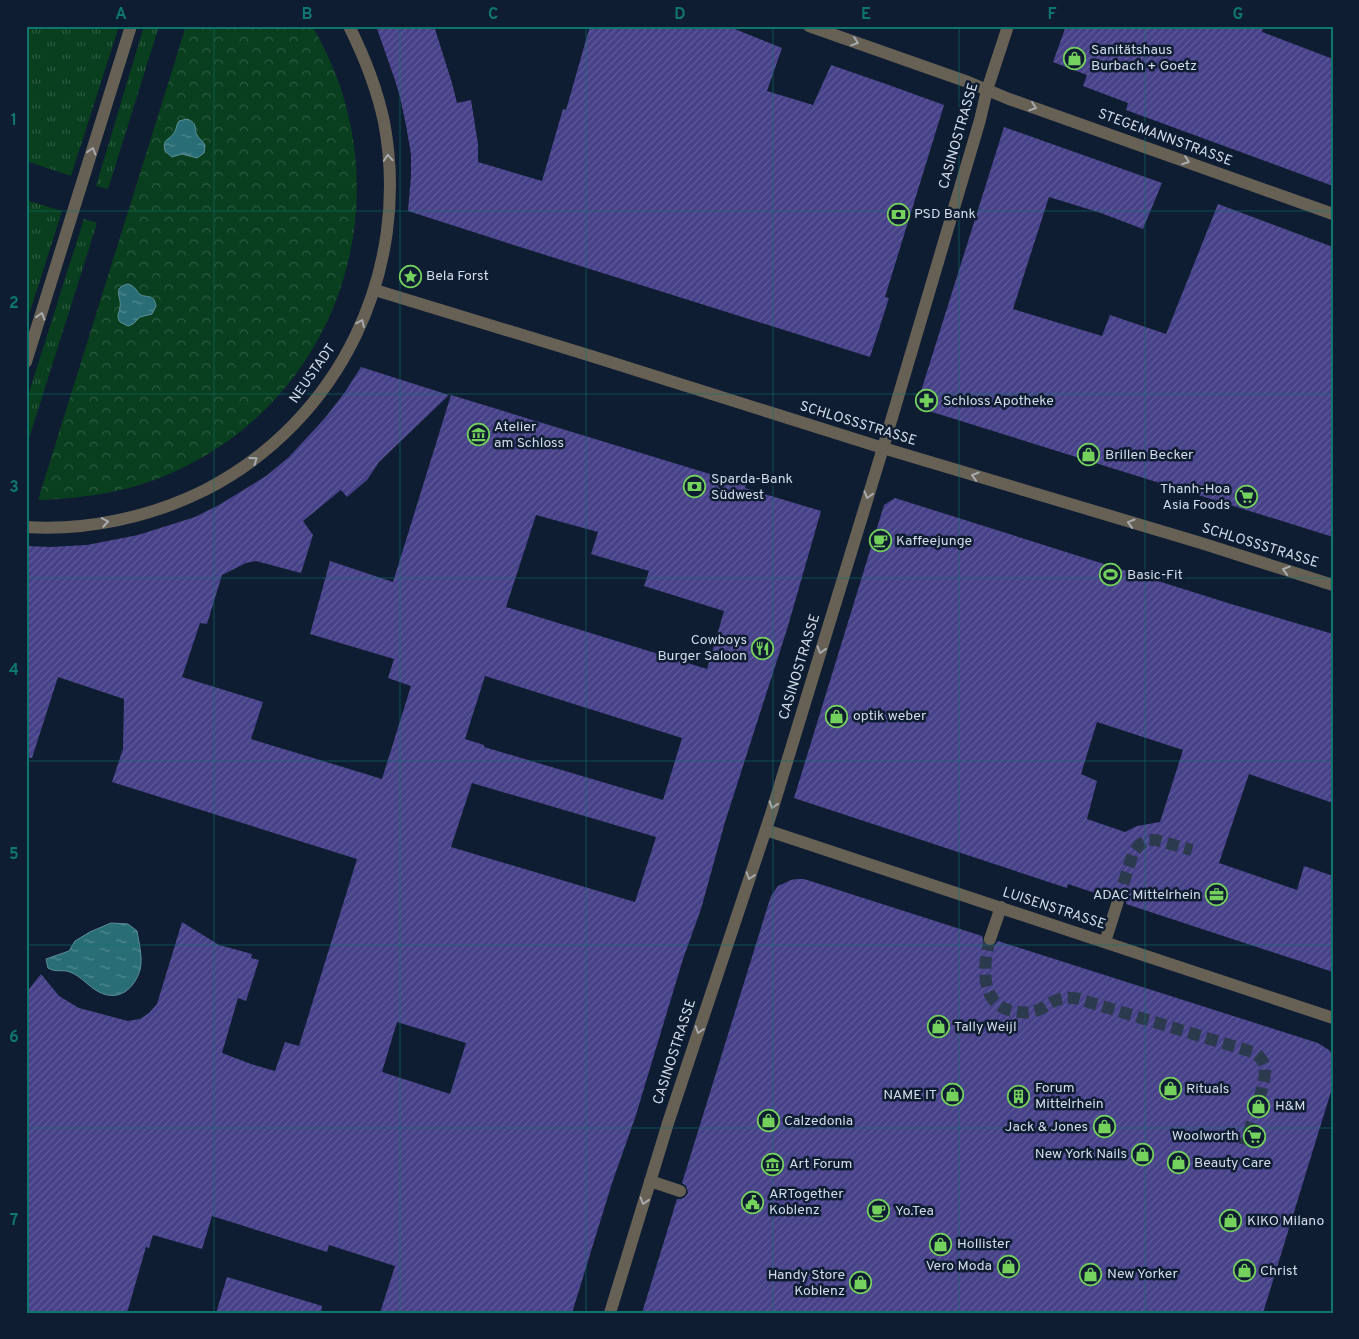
<svg xmlns="http://www.w3.org/2000/svg" width="1359" height="1339" font-family="Overpass,sans-serif">
	<style>
		.grass { fill: url(#grass-tufts) }
		.park { fill: url(#park-crowns) }
		.water { fill: url(#water-ripples); stroke: #5c8f99 }
		.building { fill: url(#building-hatch); fill-rule: evenodd }
		.lines { fill: none; stroke-linecap: round; stroke-linejoin: round }
		.minor-tunnel { stroke: #2c3a4e; stroke-width: 12; stroke-dasharray: 12 6; stroke-linecap: butt }
		.minor { stroke: #676155; stroke-width: 12 }
		.oneway { stroke: #a7abae }
		.grid { fill: none; stroke: #0f766e; stroke-width: 1; stroke-opacity: 0.55 }
		.labels { text-anchor: middle; dominant-baseline: central; stroke-width: 5; stroke-linejoin: round; paint-order: stroke }
		.poi-label { font-size: 14px; fill: #d2dcea; stroke: #0f1d32; text-anchor: start }
		.street-label { font-size: 14px; fill: #d2dcea; stroke: #0f1d32 }
		.neatline { fill: none; stroke: #0f766e; stroke-width: 2 }
		.grid-label { font-size: 16px; text-anchor: middle; font-weight: bold; fill: #0f766e }
	</style>
	<defs>
		<pattern id="grass-tufts" width="24" height="20" patternUnits="userSpaceOnUse" patternTransform="scale(1.25)"><rect width="24" height="20" fill="#093f1f"/><path d="M3 7l-1-3M5 7V3M7 7l1-3M15 17l-1-3M17 17v-4M19 17l1-3" fill="none" stroke="#2c5a40"/></pattern>
		<pattern id="park-crowns" width="20" height="18" patternUnits="userSpaceOnUse" patternTransform="scale(1.25)"><rect width="20" height="18" fill="#093f1f"/><path d="M2 6a3 3 0 1 1 6 0M12 15a3 3 0 1 1 6 0" fill="none" stroke="#2c5a40"/></pattern>
		<pattern id="water-ripples" width="26" height="14" patternUnits="userSpaceOnUse" patternTransform="scale(1.25)"><rect width="26" height="14" fill="#296e76"/><path d="M2 4q2-2 4 0t4 0M15 11q2-2 4 0t4 0" fill="none" stroke="#518990"/></pattern>
		<pattern id="building-hatch" width="6" height="6" patternUnits="userSpaceOnUse" patternTransform="scale(1.25)"><rect width="6" height="6" fill="#464188"/><path d="M-1 1l2-2M0 6l6-6M5 7l2-2" fill="none" stroke="#605c99"/></pattern>
	</defs>
	<rect width="100%" height="100%" fill="#0f1d32"/>
	<path class="grass" d="M26,26h93l-48,150 -45,-15z
		M144,26h15l-51,163 -12,-3z
		M26,200l36,11 -36,113z
		M84,219l13,4 -71,225v-46z"/>
	<path class="park" d="M186,26h126c88,147 43,339 -104,428 -54,33 -107,44 -170,46z"/>
	<path class="water" d="M187,119c12,5 6,8 10,16 2,4 6,6 8,10l-1,8 -7,5 -15,-4 -10,3 -7,-6c-3,-13 4,-10 9,-18 3,-4 2,-8 5,-12z
		M128,284c9,3 8,8 13,11 8,3 13,-1 15,11l-4,8 -12,3 -7,7 -5,2 -8,-4c-4,-6 -1,-8 0,-15 2,-10 -9,-19 8,-23z
		M111,923l17,1 9,7c2,12 6,27 3,39 -6,19 -21,32 -41,22 -10,-5 -18,-16 -29,-20 -8,-3 -13,1 -22,-4l-2,-9 23,-8 6,-10 15,-9z"/>
	<path class="building" d="M376,26h58l18,57 5,20 14,-3 7,44v18l64,19 21,-72 3,1 24,-84h137l55,22 -15,43 46,14 18,-40 55,19 58,21 -59,192 4,1 -19,59 -350,-110 -112,-36 3,-35v-22l-5,-29 -6,-28 -5,-17z
		M1066,26h198l-2,6 71,27v127l-207,-76 2,-7 -45,-17 4,-11 -34,-13z
		M1004,127l158,56 -19,46 -42,-16 -52,-16 -36,112 89,27 8,-21 56,19 52,-130 115,43v290l-417,-130z
		M361,367l88,28 -70,67 -12,18 -20,17 -6,-7 -38,31 10,14 -12,38 -45,-12 -10,2 -24,12 -15,49 -7,-1 -18,54 81,25 -12,37 131,40 29,-93 -23,-8 6,-19 -84,-25 20,-73 63,21 58,-187 295,90 -1,3 76,23 -33,115 -63,196 -24,87 -18,50 -48,159 -23,65 -40,130h-192l15,-47 -66,-21 -2,7 -115,-36 -10,33 -49,-14 -4,13 -3,-1 -19,66h-101v-320l15,-19 18,22 20,12 49,13 12,-2 9,-6 8,-9 25,-82 37,23 33,9 -1,4 8,2 -13,41 -8,-3 -16,55 29,11 24,7 10,-29 14,4 58,-187 -245,-77 11,-33 1,-50 -66,-22 -26,81 -6,-1v-211l25,1 36,-2 51,-10 57,-18 24,-12 47,-29 23,-19 36,-39 20,-26zM536,515l62,17 -7,22 58,17 -5,15 80,25 -17,58 -201,-62zM485,676l197,62 -19,62 -179,-53v-2l-19,-6zM472,783l184,54 -21,65 -184,-55zM397,1022l69,21 -16,51 -68,-22z
		M895,498l336,106 102,30v169l-84,-29 -30,89 78,27 7,-24 29,10v96l-207,-68v-5l-5,-6h-5l-6,5 -42,-14 -1,4 -273,-90 90,-293zM1097,722l86,28 -23,72 -23,4 -12,6 -38,-13 10,-38 -16,-7z
		M797,879h7l178,57 2,8 4,3 7,-2 3,-4 320,102 11,7 4,5v30l-70,228h-621l35,-114h4l4,-2 3,-4 -2,-7 -4,-3 87,-281 2,-6 7,-10 13,-6z
		M227,1277l95,29 -1,7h-105z"/>
	<g class="lines">
		<path class="minor-tunnel" d="M1118,901l15,-48 6,-8 9,-5h8l36,10
			M990,939c-7,25 -11,65 22,72 7,1 13,2 20,1 11,-2 18,-11 28,-13 6,-2 13,-1 19,0l174,53c7,4 10,8 12,15 2,15 -16,62 -20,78"/>
		<path class="minor" d="M809,26l159,56 41,17 324,115
			M375,290l213,65 295,93 318,95 132,42
			M26,362l105,-336
			M26,527c61,4 125,-10 179,-37 135,-69 207,-220 179,-368 -7,-33 -20,-66 -35,-96
			M766,830l567,188
			M990,939l11,-32
			M1105,942l13,-41
			M650,1181l30,10
			M610,1313l58,-190 103,-309 112,-366 97,-328 7,-30 21,-64"/>
	</g>
	<defs><path id="oneway-chevron" d="M-2-3.5L2.5 0L-2 3.5" fill="none" stroke-width="1.6" stroke-linecap="round" stroke-linejoin="round" transform="scale(1.25)"/></defs>
	<g class="oneway">
		<use href="#oneway-chevron" transform="translate(855 42) rotate(19)"/>
		<use href="#oneway-chevron" transform="translate(1033 107) rotate(19)"/>
		<use href="#oneway-chevron" transform="translate(92 151) rotate(-73)"/>
		<use href="#oneway-chevron" transform="translate(388 158) rotate(-94)"/>
		<use href="#oneway-chevron" transform="translate(1186 161) rotate(20)"/>
		<use href="#oneway-chevron" transform="translate(41 316) rotate(-73)"/>
		<use href="#oneway-chevron" transform="translate(361 323) rotate(-65)"/>
		<use href="#oneway-chevron" transform="translate(254 460) rotate(-36)"/>
		<use href="#oneway-chevron" transform="translate(975 476) rotate(-163)"/>
		<use href="#oneway-chevron" transform="translate(868 495) rotate(107)"/>
		<use href="#oneway-chevron" transform="translate(105 522) rotate(-10)"/>
		<use href="#oneway-chevron" transform="translate(1131 523) rotate(-163)"/>
		<use href="#oneway-chevron" transform="translate(1286 570) rotate(-163)"/>
		<use href="#oneway-chevron" transform="translate(821 650) rotate(107)"/>
		<use href="#oneway-chevron" transform="translate(773 805) rotate(107)"/>
		<use href="#oneway-chevron" transform="translate(750 876) rotate(108)"/>
		<use href="#oneway-chevron" transform="translate(699 1030) rotate(108)"/>
		<use href="#oneway-chevron" transform="translate(644 1201) rotate(107)"/>
	</g>
	<path class="grid" d="M214,26v1287M400,26v1287M586,26v1287M773,26v1287M959,26v1287M1145,26v1287M26,211h1307M26,394h1307M26,578h1307M26,761h1307M26,945h1307M26,1128h1307"/>
	<defs>
		<symbol id="shop-ring" viewBox="-11 -11 22 22"><circle r="9.5" fill="#0f1d32" stroke="#74d25c" stroke-width="1.5"/><path d="M-5-2.5h2.3a2.7 3.5 0 0 1 5.4 0H5L5.5 6h-11ZM-1.5-2.5h3a1.5 2.3 0 0 0-3 0Z" fill="#74d25c"/></symbol>
		<symbol id="bank-ring" viewBox="-11 -11 22 22"><circle r="9.5" fill="#0f1d32" stroke="#74d25c" stroke-width="1.5"/><path d="M-6-4H6V4H-6ZM0-2.3a2.3 2.3 0 1 0 0 4.6a2.3 2.3 0 1 0 0-4.6Z" fill="#74d25c"/></symbol>
		<symbol id="sight-ring" viewBox="-11 -11 22 22"><circle r="9.5" fill="#0f1d32" stroke="#74d25c" stroke-width="1.5"/><path d="M0-6L1.8-2.2L6-1.7L2.9 1.2L3.7 5.4L0 3.3L-3.7 5.4L-2.9 1.2L-6-1.7L-1.8-2.2Z" fill="#74d25c"/></symbol>
		<symbol id="pharmacy-ring" viewBox="-11 -11 22 22"><circle r="9.5" fill="#0f1d32" stroke="#74d25c" stroke-width="1.5"/><path d="M-2-6h4v4h4v4h-4v4h-4v-4h-4v-4h4Z" fill="#74d25c"/></symbol>
		<symbol id="museum-ring" viewBox="-11 -11 22 22"><circle r="9.5" fill="#0f1d32" stroke="#74d25c" stroke-width="1.5"/><path d="M0-6L6-3V-2H-6V-3ZM-5-1h2V3h-2ZM-1-1h2V3h-2ZM3-1h2V3H3ZM-6 4H6V6H-6Z" fill="#74d25c"/></symbol>
		<symbol id="supermarket-ring" viewBox="-11 -11 22 22"><circle r="9.5" fill="#0f1d32" stroke="#74d25c" stroke-width="1.5"/><path d="M-6-5.5h2.5l.6 2H6L4.5 2H-2.5L-4.4-4H-6ZM-1.5 3.2a1.3 1.3 0 1 0 .1 0ZM3 3.2a1.3 1.3 0 1 0 .1 0Z" fill="#74d25c"/></symbol>
		<symbol id="cafe-ring" viewBox="-11 -11 22 22"><circle r="9.5" fill="#0f1d32" stroke="#74d25c" stroke-width="1.5"/><path d="M-5.5-4.5H6V0H3Q3 3.5 0 3.5H-2.5Q-5.5 3.5-5.5 0ZM3-3.2v2h1.7v-2ZM-6 4.5H4V6H-6Z" fill="#74d25c"/></symbol>
		<symbol id="stadium-ring" viewBox="-11 -11 22 22"><circle r="9.5" fill="#0f1d32" stroke="#74d25c" stroke-width="1.5"/><path d="M0-5a6.5 5 0 1 0 0 10a6.5 5 0 1 0 0-10ZM-3.5-1.8h7v3.6h-7Z" fill="#74d25c"/></symbol>
		<symbol id="restaurant-ring" viewBox="-11 -11 22 22"><circle r="9.5" fill="#0f1d32" stroke="#74d25c" stroke-width="1.5"/><path d="M-5-6h1v4h1v-4h1v4h1v-4h1v5L-1.5 .5V6h-2V.5L-5-1ZM5-6V6H3V1.5H1.5Q1.5-4 5-6Z" fill="#74d25c"/></symbol>
		<symbol id="office-ring" viewBox="-11 -11 22 22"><circle r="9.5" fill="#0f1d32" stroke="#74d25c" stroke-width="1.5"/><path d="M-6-3h4V-5.5h4V-3h4V5H-6ZM-1-4.5V-3h2v-1.5ZM-6 0V1H6V0Z" fill="#74d25c"/></symbol>
		<symbol id="building-ring" viewBox="-11 -11 22 22"><circle r="9.5" fill="#0f1d32" stroke="#74d25c" stroke-width="1.5"/><path d="M-4-6H4V6H1V3H-1V6H-4ZM-2.5-4.3h1.7v1.8h-1.7ZM.8-4.3h1.7v1.8H.8ZM-2.5-1h1.7V.8h-1.7ZM.8-1h1.7V.8H.8Z" fill="#74d25c"/></symbol>
		<symbol id="civic-ring" viewBox="-11 -11 22 22"><circle r="9.5" fill="#0f1d32" stroke="#74d25c" stroke-width="1.5"/><path d="M-.6-6.5H3V-4.5H.6V-3L4-1V1h2V6H-6V1h2V-1L-.6-3ZM-1.2 2.5V6h2.4V2.5Z" fill="#74d25c"/></symbol>
	</defs>
	<g fill-rule="evenodd">
		<use href="#shop-ring" x="1062" y="46" width="25" height="25"/>
		<use href="#bank-ring" x="886" y="202" width="25" height="25"/>
		<use href="#sight-ring" x="398" y="264" width="25" height="25"/>
		<use href="#pharmacy-ring" x="914" y="388" width="25" height="25"/>
		<use href="#museum-ring" x="466" y="422" width="25" height="25"/>
		<use href="#shop-ring" x="1076" y="442" width="25" height="25"/>
		<use href="#bank-ring" x="682" y="474" width="25" height="25"/>
		<use href="#supermarket-ring" x="1234" y="484" width="25" height="25"/>
		<use href="#cafe-ring" x="868" y="528" width="25" height="25"/>
		<use href="#stadium-ring" x="1098" y="562" width="25" height="25"/>
		<use href="#restaurant-ring" x="750" y="636" width="25" height="25"/>
		<use href="#shop-ring" x="824" y="704" width="25" height="25"/>
		<use href="#office-ring" x="1204" y="882" width="25" height="25"/>
		<use href="#shop-ring" x="926" y="1014" width="25" height="25"/>
		<use href="#shop-ring" x="1158" y="1076" width="25" height="25"/>
		<use href="#shop-ring" x="940" y="1082" width="25" height="25"/>
		<use href="#building-ring" x="1006" y="1084" width="25" height="25"/>
		<use href="#shop-ring" x="1246" y="1094" width="25" height="25"/>
		<use href="#shop-ring" x="756" y="1108" width="25" height="25"/>
		<use href="#shop-ring" x="1092" y="1114" width="25" height="25"/>
		<use href="#supermarket-ring" x="1242" y="1124" width="25" height="25"/>
		<use href="#shop-ring" x="1130" y="1142" width="25" height="25"/>
		<use href="#shop-ring" x="1166" y="1150" width="25" height="25"/>
		<use href="#museum-ring" x="760" y="1152" width="25" height="25"/>
		<use href="#civic-ring" x="740" y="1190" width="25" height="25"/>
		<use href="#cafe-ring" x="866" y="1198" width="25" height="25"/>
		<use href="#shop-ring" x="1218" y="1208" width="25" height="25"/>
		<use href="#shop-ring" x="928" y="1232" width="25" height="25"/>
		<use href="#shop-ring" x="996" y="1254" width="25" height="25"/>
		<use href="#shop-ring" x="1232" y="1258" width="25" height="25"/>
		<use href="#shop-ring" x="1078" y="1262" width="25" height="25"/>
		<use href="#shop-ring" x="848" y="1270" width="25" height="25"/>
	</g>
	<g class="labels">
		<g class="poi-label">
			<text x="1091" y="50">Sanitätshaus<tspan x="1091" dy="16">Burbach + Goetz</tspan></text>
			<text x="914" y="214">PSD Bank</text>
			<text x="426" y="276">Bela Forst</text>
			<text x="943" y="401">Schloss Apotheke</text>
			<text x="494" y="427">Atelier<tspan x="494" dy="16">am Schloss</tspan></text>
			<text x="1105" y="455">Brillen Becker</text>
			<text x="711" y="479">Sparda-Bank<tspan x="711" dy="16">Südwest</tspan></text>
			<text x="1230" y="489" text-anchor="end">Thanh-Hoa<tspan x="1230" dy="16">Asia Foods</tspan></text>
			<text x="896" y="541">Kaffeejunge</text>
			<text x="1127" y="575">Basic-Fit</text>
			<text x="747" y="640" text-anchor="end">Cowboys<tspan x="747" dy="16">Burger Saloon</tspan></text>
			<text x="853" y="716">optik weber</text>
			<text x="1201" y="895" text-anchor="end">ADAC Mittelrhein</text>
			<text x="954" y="1027">Tally Weijl</text>
			<text x="1035" y="1088">Forum<tspan x="1035" dy="16">Mittelrhein</tspan></text>
			<text x="1186" y="1089">Rituals</text>
			<text x="937" y="1095" text-anchor="end">NAME IT</text>
			<text x="1275" y="1106">H&amp;M</text>
			<text x="784" y="1121">Calzedonia</text>
			<text x="1088" y="1127" text-anchor="end">Jack &amp; Jones</text>
			<text x="1239" y="1136" text-anchor="end">Woolworth</text>
			<text x="1127" y="1154" text-anchor="end">New York Nails</text>
			<text x="1194" y="1163">Beauty Care</text>
			<text x="789" y="1164">Art Forum</text>
			<text x="769" y="1194">ARTogether<tspan x="769" dy="16">Koblenz</tspan></text>
			<text x="895" y="1211">Yo.Tea</text>
			<text x="1247" y="1221">KIKO Milano</text>
			<text x="957" y="1244">Hollister</text>
			<text x="992" y="1266" text-anchor="end">Vero Moda</text>
			<text x="1260" y="1271">Christ</text>
			<text x="1107" y="1274">New Yorker</text>
			<text x="845" y="1275" text-anchor="end">Handy Store<tspan x="845" dy="16">Koblenz</tspan></text>
		</g>
		<g class="street-label">
			<text transform="translate(959 136) rotate(-74)">CASINOSTRASSE</text>
			<text transform="translate(1165 138) rotate(20)">STEGEMANNSTRASSE</text>
			<text transform="translate(313 374) rotate(-55)">NEUSTADT</text>
			<text transform="translate(858 424) rotate(17)">SCHLOSSSTRASSE</text>
			<text transform="translate(1260 546) rotate(17)">SCHLOSSSTRASSE</text>
			<text transform="translate(800 667) rotate(-73)">CASINOSTRASSE</text>
			<text transform="translate(1054 909) rotate(18)">LUISENSTRASSE</text>
			<text transform="translate(675 1052) rotate(-72)">CASINOSTRASSE</text>
		</g>
	</g>
	<rect width="1359" height="1339" fill="none" stroke="#0f1d32" stroke-width="55"/>
	<rect x="28" y="28" width="1304" height="1284" class="neatline"/>
	<g class="grid-label">
		<text x="121" y="19">A</text>
		<text x="307" y="19">B</text>
		<text x="493" y="19">C</text>
		<text x="680" y="19">D</text>
		<text x="866" y="19">E</text>
		<text x="1052" y="19">F</text>
		<text x="1238" y="19">G</text>
		<text x="14" y="125">1</text>
		<text x="14" y="308">2</text>
		<text x="14" y="492">3</text>
		<text x="14" y="675">4</text>
		<text x="14" y="859">5</text>
		<text x="14" y="1042">6</text>
		<text x="14" y="1225">7</text>
	</g>
</svg>
